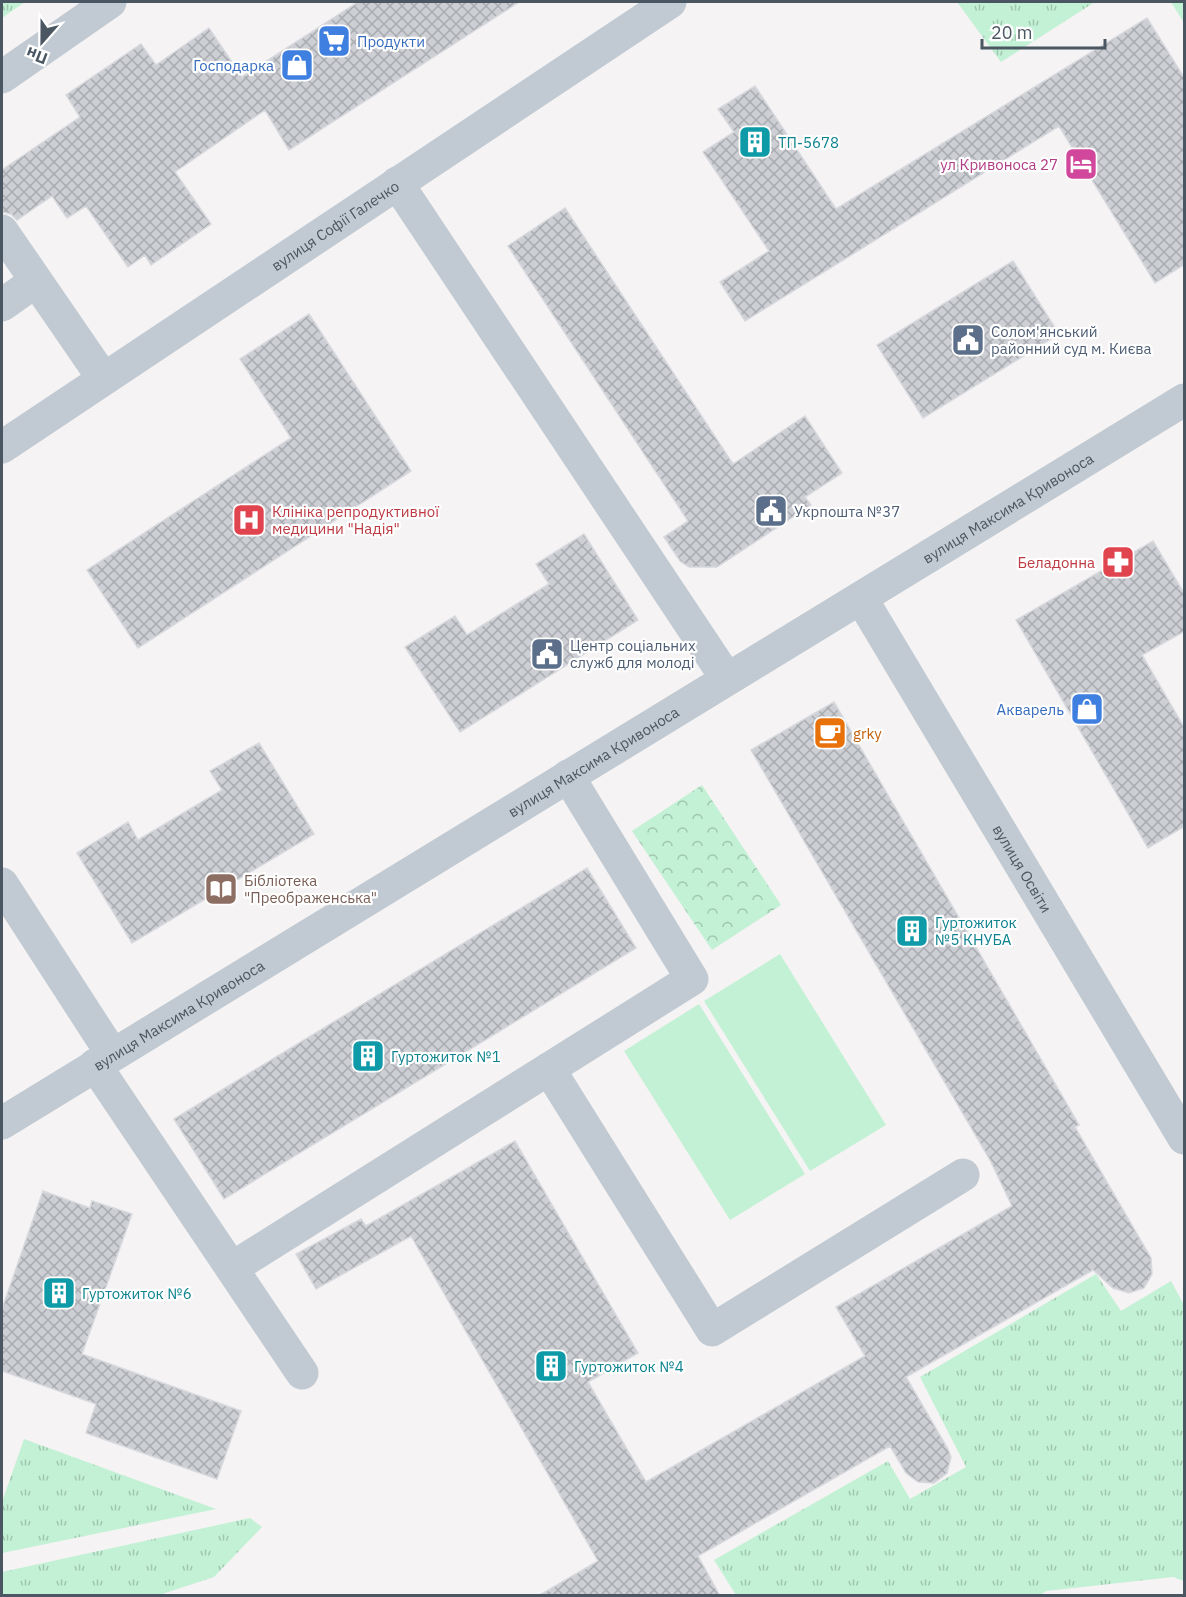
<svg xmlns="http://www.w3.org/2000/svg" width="1186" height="1597" font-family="'IBM Plex Sans',sans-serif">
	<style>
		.grass { fill: url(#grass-tufts) }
		.forest { fill: url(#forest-crowns) }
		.garden { fill: #c3f1d5 }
		.building { fill: url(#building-cross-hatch); stroke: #d7d9de; stroke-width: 1.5 }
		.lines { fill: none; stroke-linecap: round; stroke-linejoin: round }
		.minor { stroke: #c1cad2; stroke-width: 33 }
		.labels { text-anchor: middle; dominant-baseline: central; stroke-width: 4.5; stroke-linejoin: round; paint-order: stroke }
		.shop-label { font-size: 15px; fill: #366cbe; stroke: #fff; text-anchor: end }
		.culture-label { font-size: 15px; fill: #0d838f; stroke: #fff; text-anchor: start }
		.hotel-label { font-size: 15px; fill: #b23c85; stroke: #fff; text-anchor: end }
		.street-label { font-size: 15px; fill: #4a5661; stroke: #fff }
		.service-label { font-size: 15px; fill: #4e5e75; stroke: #fff; text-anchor: start }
		.health-label { font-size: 15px; fill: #be3a42; stroke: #fff; text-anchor: start }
		.food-label { font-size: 15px; fill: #c56008; stroke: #fff; text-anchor: start }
		.education-label { font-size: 15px; fill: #785e54; stroke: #fff; text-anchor: start }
	</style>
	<defs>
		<pattern id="grass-tufts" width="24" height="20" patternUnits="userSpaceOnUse" patternTransform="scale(1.5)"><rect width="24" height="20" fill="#c3f1d5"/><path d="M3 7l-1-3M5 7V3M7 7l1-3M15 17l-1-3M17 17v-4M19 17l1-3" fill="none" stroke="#a0c6b0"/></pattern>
		<pattern id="forest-crowns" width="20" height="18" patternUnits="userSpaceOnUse" patternTransform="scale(1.5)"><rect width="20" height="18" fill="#c3f1d5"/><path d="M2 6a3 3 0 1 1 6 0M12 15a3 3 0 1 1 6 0" fill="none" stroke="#a0c6b0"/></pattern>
		<pattern id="building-cross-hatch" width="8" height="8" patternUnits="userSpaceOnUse" patternTransform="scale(1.5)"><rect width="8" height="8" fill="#cdcfd5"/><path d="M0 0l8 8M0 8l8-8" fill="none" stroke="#a8abb0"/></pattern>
	</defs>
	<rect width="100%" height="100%" fill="#f5f3f3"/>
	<path class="grass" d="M2,2h23l-23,16z
		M957,2h138l-94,60z
		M1171,2h13v21z
		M1096,1274l25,37 50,-30 13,24v276l-11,-4 -127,14 -7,5 -303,-1 -22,-35 174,-99 22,38 56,-32 -46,-90z
		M24,1439l192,70 -214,44v-51z
		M250,1518l12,9 -48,50 -55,18h-157v-23z"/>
	<path class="forest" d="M702,785l79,120 -69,45 -80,-119z"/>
	<path class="garden" d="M780,954l106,171 -76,46 -106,-170z
		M699,1004l106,170 -75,46 -106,-169z"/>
	<path class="building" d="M358,2h161l-230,148 -24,-40 -90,62 36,52 -60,41 -6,-10 -17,12 -42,-61 -19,12 -15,-22 -35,24 -6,-6 -9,-2v-42l78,-53 -14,-22 75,-51 15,21 53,-37 33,49z
		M1147,18l38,61v185l-30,19 -96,-157 -314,195 -25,-39 49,-31 -66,-99 31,-20 -16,-23 37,-23 81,123z
		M565,208l168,256 72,-48 37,57 -37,24 6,8 -94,62h-28l-9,-6 -16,-24 24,-16 -180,-275z
		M1013,261l46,73 -136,84 -46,-73z
		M309,314l102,157 -273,177 -51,-78 204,-132 -51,-79z
		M584,534l54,86 -178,112 -55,-85 50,-31 12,19 82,-51 -13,-20z
		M1153,541l32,54v36l-43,24 43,74v97l-37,22 -132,-228z
		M834,702l245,423 -4,2 76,131 1,16 -8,14 -15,5 -16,-5 -20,-18 -187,107 42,72 3,8 -4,16 -13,10 -16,-1 -12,-9 -16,-27 -192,110 22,40h-182l60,-35 -187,-325 -95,53 -20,-35 65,-35 5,7 149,-85 123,212 -50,29 58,100 219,-126 -29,-49 176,-101 -22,-46 -239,-410z
		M259,743l55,91 -182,109 -55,-90 51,-31 10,18 84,-50 -12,-19z
		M587,868l49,80 -412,251 -50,-80z
		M43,1191l47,17 2,-7 40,13 -50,140 159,57 -24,68 -131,-46 10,-29 -94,-33v-62z"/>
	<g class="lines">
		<g class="minor">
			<path d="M2,77l108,-75"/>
			<path d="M397,183l330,496"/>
			<path d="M2,231l101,147"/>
			<path d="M2,305l34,-24"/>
			<path id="s1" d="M2,447l668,-445"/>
			<path id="s2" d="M861,598l323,540"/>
			<path d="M2,884l110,170"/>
			<path d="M95,1065l207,308"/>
			<path d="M549,1069l163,261 251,-155"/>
			<path id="s3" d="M2,1123l1182,-723"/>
			<path d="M232,1268l460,-289 -124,-203"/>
		</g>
	</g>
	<defs>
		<symbol id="supermarket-square" viewBox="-11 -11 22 22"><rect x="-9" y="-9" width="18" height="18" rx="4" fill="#3f7fe0" stroke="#fff"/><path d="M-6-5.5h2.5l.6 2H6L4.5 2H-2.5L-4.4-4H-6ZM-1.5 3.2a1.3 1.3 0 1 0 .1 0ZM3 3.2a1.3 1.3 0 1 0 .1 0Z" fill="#fff"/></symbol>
		<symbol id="shop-square" viewBox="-11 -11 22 22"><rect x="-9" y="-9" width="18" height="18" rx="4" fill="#3f7fe0" stroke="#fff"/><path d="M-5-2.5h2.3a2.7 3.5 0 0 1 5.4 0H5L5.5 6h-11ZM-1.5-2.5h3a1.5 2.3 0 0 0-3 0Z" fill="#fff"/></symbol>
		<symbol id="building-square" viewBox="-11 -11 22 22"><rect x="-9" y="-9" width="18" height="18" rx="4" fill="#0f9aa8" stroke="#fff"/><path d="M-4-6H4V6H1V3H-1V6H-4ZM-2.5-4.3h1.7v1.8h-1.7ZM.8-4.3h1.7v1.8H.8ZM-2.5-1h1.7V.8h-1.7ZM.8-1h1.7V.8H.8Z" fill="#fff"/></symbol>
		<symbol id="hotel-square" viewBox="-11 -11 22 22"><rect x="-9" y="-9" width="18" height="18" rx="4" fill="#d1479c" stroke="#fff"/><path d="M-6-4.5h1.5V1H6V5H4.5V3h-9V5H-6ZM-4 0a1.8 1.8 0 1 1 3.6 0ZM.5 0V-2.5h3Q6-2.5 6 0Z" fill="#fff"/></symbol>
		<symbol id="civic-square" viewBox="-11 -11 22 22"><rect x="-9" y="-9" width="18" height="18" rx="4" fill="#5c6f8a" stroke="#fff"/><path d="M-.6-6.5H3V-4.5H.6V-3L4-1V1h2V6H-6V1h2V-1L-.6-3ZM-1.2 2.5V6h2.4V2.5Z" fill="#fff"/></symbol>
		<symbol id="hospital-square" viewBox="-11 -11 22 22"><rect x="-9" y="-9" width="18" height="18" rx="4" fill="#e0444e" stroke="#fff"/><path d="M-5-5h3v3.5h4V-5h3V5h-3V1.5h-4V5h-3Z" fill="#fff"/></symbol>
		<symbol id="pharmacy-square" viewBox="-11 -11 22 22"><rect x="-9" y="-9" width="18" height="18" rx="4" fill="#e0444e" stroke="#fff"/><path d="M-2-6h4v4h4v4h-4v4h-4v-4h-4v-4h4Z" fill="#fff"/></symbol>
		<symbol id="cafe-square" viewBox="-11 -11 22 22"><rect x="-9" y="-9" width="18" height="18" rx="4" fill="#e8710a" stroke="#fff"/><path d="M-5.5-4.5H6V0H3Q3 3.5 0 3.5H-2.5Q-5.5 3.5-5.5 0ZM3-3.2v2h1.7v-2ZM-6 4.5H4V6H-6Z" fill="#fff"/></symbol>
		<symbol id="library-square" viewBox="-11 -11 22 22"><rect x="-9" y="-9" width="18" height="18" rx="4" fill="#8d6e63" stroke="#fff"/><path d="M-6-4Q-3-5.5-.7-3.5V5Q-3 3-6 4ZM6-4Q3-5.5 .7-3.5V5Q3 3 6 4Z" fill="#fff"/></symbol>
	</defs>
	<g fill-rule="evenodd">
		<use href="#supermarket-square" x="315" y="22" width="38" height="38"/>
		<use href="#shop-square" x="278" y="46" width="38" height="38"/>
		<use href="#building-square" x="736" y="123" width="38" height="38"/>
		<use href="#hotel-square" x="1062" y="145" width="38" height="38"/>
		<use href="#civic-square" x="949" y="321" width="38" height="38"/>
		<use href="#civic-square" x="752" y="492" width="38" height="38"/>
		<use href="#hospital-square" x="230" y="501" width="38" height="38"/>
		<use href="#pharmacy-square" x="1099" y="543" width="38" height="38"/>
		<use href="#civic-square" x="528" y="635" width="38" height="38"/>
		<use href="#shop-square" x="1068" y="690" width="38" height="38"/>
		<use href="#cafe-square" x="811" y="714" width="38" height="38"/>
		<use href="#library-square" x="202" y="870" width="38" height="38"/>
		<use href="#building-square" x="893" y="912" width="38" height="38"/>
		<use href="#building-square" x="349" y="1037" width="38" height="38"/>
		<use href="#building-square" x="40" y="1274" width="38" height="38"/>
		<use href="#building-square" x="532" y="1347" width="38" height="38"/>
	</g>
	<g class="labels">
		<g class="shop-label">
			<text x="357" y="41" text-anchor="start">Продукти</text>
			<text x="274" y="65">Господарка</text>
			<text x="1064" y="709">Акварель</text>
		</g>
		<g class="culture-label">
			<text x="778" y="142">ТП-5678</text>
			<text x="935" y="922">Гуртожиток<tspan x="935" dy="17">№5 КНУБА</tspan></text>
			<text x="391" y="1056">Гуртожиток №1</text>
			<text x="82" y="1293">Гуртожиток №6</text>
			<text x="574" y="1366">Гуртожиток №4</text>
		</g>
		<g class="hotel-label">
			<text x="1058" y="164">ул Кривоноса 27</text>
		</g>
		<g class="street-label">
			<text stroke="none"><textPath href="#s1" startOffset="400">вулиця Софії Галечко</textPath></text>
			<text stroke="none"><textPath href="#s3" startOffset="1179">вулиця Максима Кривоноса</textPath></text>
			<text stroke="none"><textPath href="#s3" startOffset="693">вулиця Максима Кривоноса</textPath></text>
			<text stroke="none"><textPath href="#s2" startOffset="315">вулиця Освіти</textPath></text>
			<text stroke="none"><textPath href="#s3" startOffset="207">вулиця Максима Кривоноса</textPath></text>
		</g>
		<g class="service-label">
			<text x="991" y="331">Солом'янський<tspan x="991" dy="17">районний суд м. Києва</tspan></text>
			<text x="794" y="511">Укрпошта №37</text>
			<text x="570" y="645">Центр соціальних<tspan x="570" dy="17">служб для молоді</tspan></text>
		</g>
		<g class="health-label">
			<text x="272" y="511">Клініка репродуктивної<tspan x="272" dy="17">медицини "Надія"</tspan></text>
			<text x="1095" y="562" text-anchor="end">Беладонна</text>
		</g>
		<g class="food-label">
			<text x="853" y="733">grky</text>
		</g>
		<g class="education-label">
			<text x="244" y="880">Бібліотека<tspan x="244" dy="17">"Преображенська"</tspan></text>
		</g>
	</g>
	<rect width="1186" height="1597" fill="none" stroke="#4a5661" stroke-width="6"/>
	<g transform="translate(42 42) rotate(201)" stroke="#ffffff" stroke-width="4.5" paint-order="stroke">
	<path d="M0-4.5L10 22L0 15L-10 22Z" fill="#4a5661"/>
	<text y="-9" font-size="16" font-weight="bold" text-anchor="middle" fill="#4a5661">Пн</text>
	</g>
	<path d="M982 39v9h123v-9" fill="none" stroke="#4a5661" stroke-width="3"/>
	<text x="991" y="39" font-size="18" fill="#4a5661" stroke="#ffffff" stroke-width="4.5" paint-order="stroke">20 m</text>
</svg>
